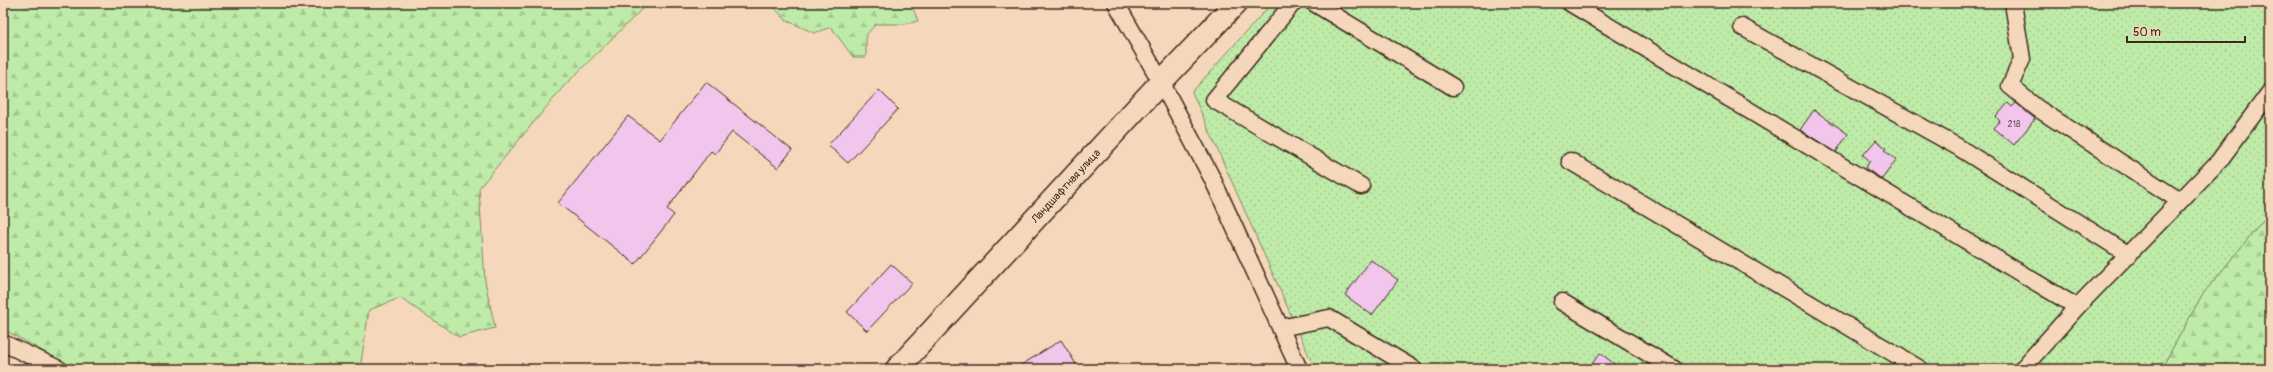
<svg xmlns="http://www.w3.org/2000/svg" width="2273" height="372" font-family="Pangolin,sans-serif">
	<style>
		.forest { fill: url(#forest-firs); stroke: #7d8a63 }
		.park { fill: url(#park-dots); stroke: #7d8a63 }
		.building { fill: #f2c6ec; stroke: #3b2a1e }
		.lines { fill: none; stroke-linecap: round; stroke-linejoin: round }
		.street-casing { stroke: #3b2a1e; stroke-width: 19 }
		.secondary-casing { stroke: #3b2a1e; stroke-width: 25 }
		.street { stroke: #f5d7bb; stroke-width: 16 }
		.secondary { stroke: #f5d7bb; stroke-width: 22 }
		.labels { text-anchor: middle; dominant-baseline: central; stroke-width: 3; stroke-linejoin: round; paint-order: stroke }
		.number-label { font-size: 9px; fill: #695152 }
		.street-label { font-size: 11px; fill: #3b2a1e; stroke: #f5d7bb }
	</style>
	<defs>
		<pattern id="forest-firs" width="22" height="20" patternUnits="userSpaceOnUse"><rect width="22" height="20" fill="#bfeba8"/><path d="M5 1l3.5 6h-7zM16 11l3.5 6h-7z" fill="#a5ca90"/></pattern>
		<pattern id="park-dots" width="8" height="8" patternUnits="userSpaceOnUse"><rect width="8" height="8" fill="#bfeba8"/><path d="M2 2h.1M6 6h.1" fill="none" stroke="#a5ca90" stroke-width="1.8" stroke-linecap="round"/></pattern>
	</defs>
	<rect width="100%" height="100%" fill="#f5d7bb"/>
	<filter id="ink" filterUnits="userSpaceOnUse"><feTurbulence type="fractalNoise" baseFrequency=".025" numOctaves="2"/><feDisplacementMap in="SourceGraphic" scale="8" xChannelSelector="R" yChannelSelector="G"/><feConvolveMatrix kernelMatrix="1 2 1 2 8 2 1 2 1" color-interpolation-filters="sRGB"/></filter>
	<g filter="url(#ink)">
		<path class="forest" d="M3,3h645l-84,83 -85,102 6,93 10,47 -36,9 -59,-39 -31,12 -9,59h-285l-72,-40z
			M770,3h147l-5,3 6,15 -13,3h-29l-10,11v22h-13l-22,-30 -17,6 -28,-13z
			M2270,212v157h-109l41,-74z"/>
		<path class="park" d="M1272,3h998v209l-68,83 -41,74h-846l-123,-277z"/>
		<path class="building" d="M706,82l86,68 -14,18 -46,-36 -17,22 -4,-3 -44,58 7,6 -39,49 -77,-61 70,-87 32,24z
			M879,90l19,19 -50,54 -20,-18z
			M2008,103l4,4 4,-4 19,16 -21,26 -20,-17 6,-7 -4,-4z
			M1814,110l34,24 -12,18 -36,-22z
			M1876,140l10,8 -2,2 12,10 -14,19 -17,-11 5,-7 -7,-6z
			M1371,260l27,20 -26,35 -27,-20z
			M891,264l21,19 -45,48 -20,-19z
			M1061,340l18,29h-64z
			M1600,353l21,16h-33z"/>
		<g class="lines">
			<defs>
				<path id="street" d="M1116,3l45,79 51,96 87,191
					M1293,3l-79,97 147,86
					M1314,3l139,84
					M1570,3l507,304
					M2013,3l9,56 -12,27 27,22 143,93
					M1742,27l216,120 171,108
					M1570,161l350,208
					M1562,302l112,67
					M1280,328l49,-10 85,51
					M3,343l56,26
					M2022,369l55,-62 142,-146 51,-69"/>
				<g id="secondary">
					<path id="s1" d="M897,369l264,-287 75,-79"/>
				</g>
			</defs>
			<use href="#street" class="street-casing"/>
			<use href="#secondary" class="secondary-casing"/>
			<use href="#street" class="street"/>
			<use href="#secondary" class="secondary"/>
		</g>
	</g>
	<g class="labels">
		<g class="number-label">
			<text x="2014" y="124">218</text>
		</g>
		<g class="street-label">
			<text stroke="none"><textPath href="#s1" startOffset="249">Ландшафтная улица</textPath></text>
		</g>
	</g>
	<rect width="2273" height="372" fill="none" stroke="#f5d7bb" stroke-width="16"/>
	<rect x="8" y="8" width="2257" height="356" fill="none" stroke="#3b2a1e" stroke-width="1.5" filter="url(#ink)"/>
	<path d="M2127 36v6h118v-6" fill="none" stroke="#3b2a1e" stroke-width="2"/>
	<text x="2133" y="36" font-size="12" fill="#3b2a1e" stroke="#f5d7bb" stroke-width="3" paint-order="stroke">50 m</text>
</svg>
